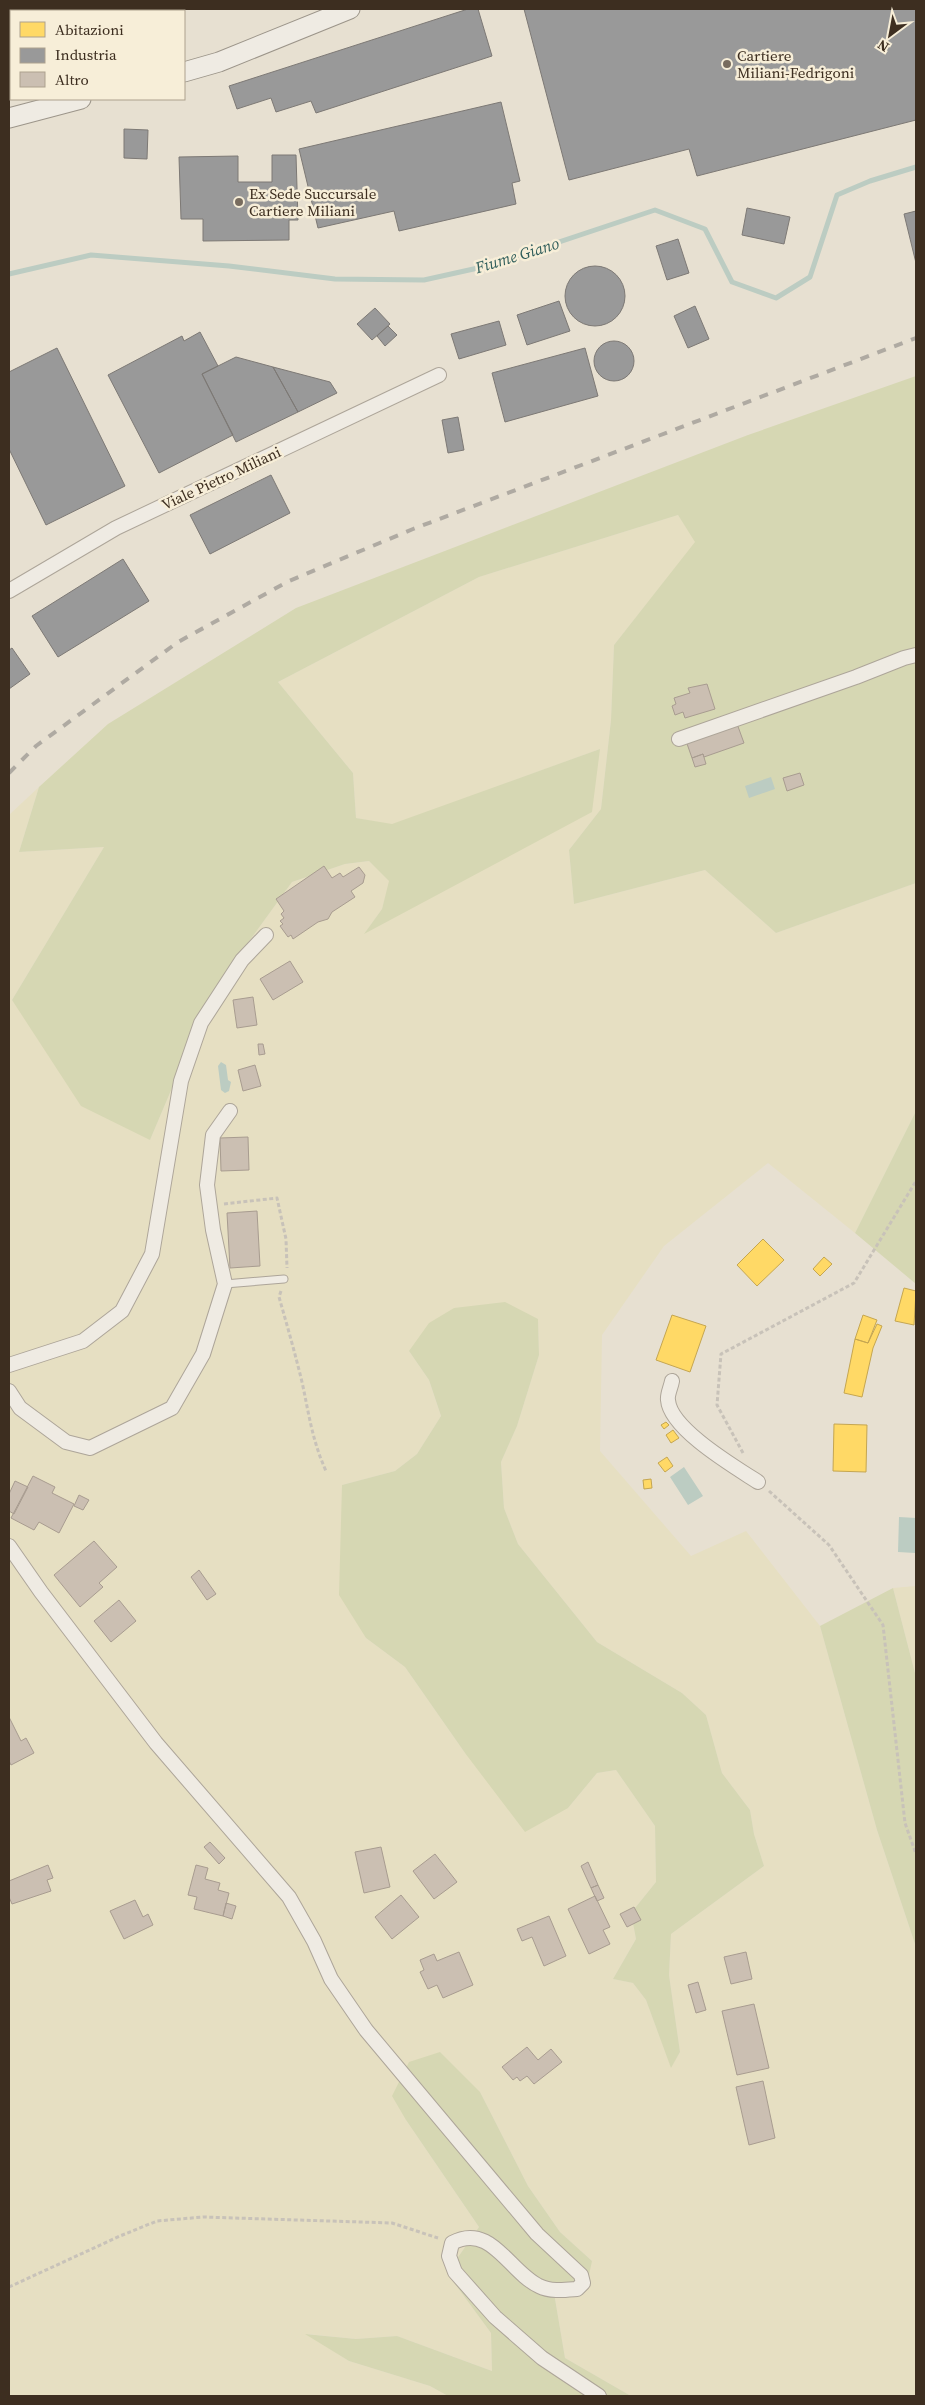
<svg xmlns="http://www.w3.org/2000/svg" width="925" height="2405" font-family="'Source Serif 4',serif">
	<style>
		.farmland { fill: #e6dfc2; fill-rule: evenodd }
		.green { fill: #d6d7b3 }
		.water { fill: #bcccc2 }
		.homes { fill: #ffd966; stroke: #c5a651 }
		.industry { fill: #999; stroke: #7d7975 }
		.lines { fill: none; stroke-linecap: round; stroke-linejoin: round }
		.stream { stroke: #bcccc2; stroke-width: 5 }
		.building { fill: #cbbfb2; stroke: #a89c90 }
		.service-casing { stroke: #ada599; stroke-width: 9 }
		.minor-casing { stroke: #ada599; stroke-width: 16 }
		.secondary-casing { stroke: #9c958a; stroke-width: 21 }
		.path { stroke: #c8c2b9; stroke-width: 3; stroke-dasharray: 4 2.5; stroke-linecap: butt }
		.service { stroke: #efebe3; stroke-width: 7 }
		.minor { stroke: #efebe3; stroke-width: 14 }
		.secondary { stroke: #efebe3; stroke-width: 19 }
		.rail { stroke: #afaaa2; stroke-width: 4; stroke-dasharray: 9 9; stroke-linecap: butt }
		.poi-dot { fill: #786c5e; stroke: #f7eed8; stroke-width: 2 }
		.labels { text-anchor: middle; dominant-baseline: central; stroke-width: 5; stroke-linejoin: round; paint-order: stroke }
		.poi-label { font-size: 15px; fill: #3d2e20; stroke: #f7eed8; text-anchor: start }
		.street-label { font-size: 15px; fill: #3d2e20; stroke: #f7eed8 }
		.water-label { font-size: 16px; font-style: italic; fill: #2f5d5a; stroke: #f7eed8 }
	</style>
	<rect width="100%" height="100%" fill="#e7e0d1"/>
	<path class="farmland" d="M678,515l18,27 -82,103 -3,75 -10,89 -32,41 5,54 131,-34 71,63 140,-50v228l-61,122 -87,-70 -104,83 -62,89 -2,116 91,105 55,-25 74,95 57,204 39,117v449h-285l-66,-38 -12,-71 39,-26 -32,-29 -32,-46 -48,-94 -74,28 73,107 -32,46 44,60 1,38 -95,-35 -41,3 -49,-5 42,27 81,25 18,10h-439v-1581l30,-28 -20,65 85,-5 -92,153 138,140 63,-149 79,-109 53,-18 24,-3 21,19 -8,29 -17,24 235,-184 -208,76 -36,-7 -3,-45 -75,-91 201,-105zM538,1319l1,36 -22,71 -16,36 3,46 14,36 79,98 85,51 24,22 16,58 28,37 4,24 10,32 -93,68 -2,41 11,77 -9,15 -25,-67 -13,-17 -20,-4 23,-40 -5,-26 25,-31 -1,-56 -39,-56 -19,3 -29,35 -103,-55 -60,-86 -39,-29 -24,-153 53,-14 22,-17 24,-38 -12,-36 -20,-29z
		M916,1586v91l-23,-89z"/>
	<path class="green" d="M916,376v507l-140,50 -71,-63 -131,34 -5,-54 32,-41 10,-89 3,-75 81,-103 -17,-27 -199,62 -201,105 75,91 3,45 36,6 208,-75 -8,63 -228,122 18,-25 7,-28 -20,-20 -24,3 -53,18 -79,109 -63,149 -69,-34 -69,-106 92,-153 -85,5 20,-65 69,-63 188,-116 452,-173z
		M916,1111v173l-61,-51z
		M505,1302l33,17 1,36 -22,71 -16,36 3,46 14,36 79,98 85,51 24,22 16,58 28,37 4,24 10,32 -93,68 -2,41 11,77 -9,16 -25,-68 -13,-17 -20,-4 23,-40 -5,-26 25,-31 -1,-56 -39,-56 -19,3 -29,35 -43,24 -60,-79 -60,-86 -39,-29 -27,-43 3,-110 53,-14 22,-17 24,-38 -12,-36 -20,-29 20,-28 25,-15z
		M893,1588l23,89v270l-39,-117 -57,-204z
		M440,2052l40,40 48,94 32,46 32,29 -5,23 -34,3 12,71 66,38h-183l-18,-10 -81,-25 -44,-27 51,5 41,-3 95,35 -1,-38 -44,-60 32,-46 -73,-107 -14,-24 17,-34z"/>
	<path class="water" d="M771,777l4,12 -26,9 -4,-12z
		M221,1062l5,3 2,15 3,2 -2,9 -4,2 -4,-3 -3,-24z
		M684,1467l19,29 -15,9 -18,-28z
		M899,1517l17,1 -1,35 -17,-1z"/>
	<path class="homes" d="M763,1239l21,21 -27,26 -20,-21z
		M824,1257l8,7 -12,12 -7,-7z
		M904,1288l12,3 -2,34 -19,-4z
		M672,1315l34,11 -16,46 -34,-12z
		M863,1315l14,5 -9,23 -13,-4z
		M877,1324l5,2 -9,22 -11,49 -18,-4 11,-54 13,4z
		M666,1422l3,3 -5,4 -3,-4z
		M834,1424l33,1 -1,47 -33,-1z
		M673,1430l6,8 -8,5 -5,-8z
		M667,1457l6,9 -8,6 -7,-9z
		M651,1479l1,9 -8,1 -1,-9z"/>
	<path class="industry" d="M468,9h10l14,47 -176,57 -5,-12 -35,11 -5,-14 -34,11 -8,-23z
		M524,9h392v111l-219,56 -8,-27 -120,31z
		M501,102l19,79 -8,2 4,21 -117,27 -5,-20 -76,17 -19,-79z
		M124,129l24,1 -1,29 -23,-1z
		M272,155h24l2,65h-9v20l-86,1v-22h-22l-2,-62 59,-1v26h34z
		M747,208l43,9 -6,27 -42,-9z
		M916,211v52l-12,-49z
		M678,239l11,34 -22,7 -11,-34z
		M565 296a30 30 0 1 1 60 0a30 30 0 1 1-60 0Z
		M559,301l11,30 -43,14 -10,-30z
		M695,306l14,33 -21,9 -14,-32z
		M375,308l15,16 -18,16 -15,-16z
		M499,321l7,24 -47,14 -8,-25z
		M388,326l9,9 -12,11 -8,-10z
		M200,332l18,34 -16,8 31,61 -74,38 -51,-98 74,-39 2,5z
		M594 361a20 20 0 1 1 40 0a20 20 0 1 1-40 0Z
		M57,348l68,138 -79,39 -37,-76v-77z
		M585,348l13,48 -93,26 -13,-49z
		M236,357l37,10 25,45 -62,30 -34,-68z
		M273,367l57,15 7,11 -39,19z
		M458,417l6,33 -16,3 -6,-33z
		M271,475l19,38 -80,41 -20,-39z
		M123,559l26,42 -91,56 -26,-41z
		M12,648l18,26 -21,15v-39z"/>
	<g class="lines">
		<path class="stream" d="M9,274l82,-19 138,11 106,13 89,1 63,-14 168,-56 50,19 27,53 44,16 34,-21 27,-82 33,-14 46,-14"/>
	</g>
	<path class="building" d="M106,9h25l1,2h-26z
		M131,9h10v2h-9z
		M707,684l8,25 -30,9 -2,-6 -8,3 -3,-9 4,-2 -2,-6 16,-5 -2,-5z
		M736,721l8,22 -40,14 -1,-3 -11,4 -7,-20z
		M703,754l3,10 -11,3 -3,-9z
		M800,773l4,12 -17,6 -4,-13z
		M324,866l8,12 8,-5 3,4 16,-10 6,8 -2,8 -12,8 4,6 -23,15 -4,7 -10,3 -25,17 -2,-4 -3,2 -8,-11 3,-2 -3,-3 4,-3 -3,-4 3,-3 -8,-12z
		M290,961l13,21 -30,18 -13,-21z
		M253,997l4,28 -20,3 -4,-28z
		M258,1044h5l2,10 -6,1z
		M255,1065l6,21 -18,5 -5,-21z
		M248,1137l1,33 -28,1 -1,-33z
		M257,1211l3,55 -30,2 -3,-55z
		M33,1476l22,11 -3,6 22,11 -15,29 -20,-11 -5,8 -23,-12z
		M15,1481l13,6 -14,27 -5,-3v-17z
		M79,1495l10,5 -6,10 -9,-4z
		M94,1541l23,26 -18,16 4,4 -23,20 -26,-32z
		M199,1570l17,24 -9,6 -16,-23z
		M119,1600l17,21 -25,21 -17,-21z
		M9,1717l12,24 5,-3 8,15 -23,12 -2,-4z
		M210,1842l15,16 -6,6 -15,-17z
		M381,1847l9,40 -26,6 -9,-41z
		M435,1854l22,28 -23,17 -21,-28z
		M588,1862l10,23 -7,3 -10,-22z
		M48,1865l5,13 -6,2 4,11 -39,13 -3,-7v-16z
		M196,1865l12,3 -3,11 15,4 -2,7 11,3 -6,23 -29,-7 3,-12 -9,-2z
		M598,1885l6,13 -7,3 -6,-13z
		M401,1895l18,22 -27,22 -17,-22z
		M595,1896l15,31 -7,3 7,14 -21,10 -21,-45z
		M135,1900l8,17 5,-3 5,11 -29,14 -14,-28z
		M226,1903l10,3 -4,13 -9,-3z
		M634,1907l7,13 -14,7 -7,-13z
		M549,1916l17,40 -22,10 -12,-29 -10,4 -5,-12z
		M459,1952l14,33 -30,13 -6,-13 -9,4 -8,-17 4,-2 -4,-10 14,-6 3,7z
		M746,1952l6,27 -21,5 -7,-27z
		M698,1982l8,28 -10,3 -8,-28z
		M754,2004l15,64 -32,7 -15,-64z
		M527,2047l11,13 13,-11 11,13 -28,22 -7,-8 -7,5 -3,-4 -4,3 -11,-13z
		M763,2081l12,57 -26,7 -13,-58z"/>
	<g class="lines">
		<defs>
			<path id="service" d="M225,1284l59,-5"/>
			<path id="minor" d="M9,591l107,-63 323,-153
				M679,739l177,-62 48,-19 12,-3
				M9,1365l74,-24 39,-30 30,-57 29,-173 20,-58 41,-63 24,-25
				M672,1381c-1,6 -5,14 -4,19 2,29 67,67 90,82
				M9,1391l11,17 46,34 24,6 82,-40 31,-54 22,-70 -12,-54 -6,-45 6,-50 17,-24
				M9,1546l32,46 115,151 133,154 25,44 17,38 35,51 171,204 44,41 2,8 -6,6c-12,1 -26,3 -38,-3 -30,-14 -48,-64 -87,-43l-3,13 6,16 40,45 47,41 57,38"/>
			<path id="secondary" d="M184,72l35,-10 131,-53
				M9,118l72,-19"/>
		</defs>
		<use href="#service" class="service-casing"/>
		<use href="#minor" class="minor-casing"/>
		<use href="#secondary" class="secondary-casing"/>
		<path class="path" d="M224,1204l53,-6 9,41 1,29
			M281,1291l-2,6c8,28 16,56 23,85 7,32 10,58 24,89
			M743,1453l-26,-48 4,-51 133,-71 62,-102
			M769,1491l60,54 54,80 22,198 11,31
			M9,2287l111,-51 37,-15 46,-4 189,6 46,15"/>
		<use href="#service" class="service"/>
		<use href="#minor" class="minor"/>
		<use href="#secondary" class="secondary"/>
		<path class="rail" d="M9,773l27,-27 142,-104 111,-61 124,-52 503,-191"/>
	</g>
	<g class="poi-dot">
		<circle cx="727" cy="64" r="5"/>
		<circle cx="239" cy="202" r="5"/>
	</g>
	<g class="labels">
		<g class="poi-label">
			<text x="737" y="55">Cartiere<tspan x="737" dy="17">Miliani-Fedrigoni</tspan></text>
			<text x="249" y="193">Ex Sede Succursale<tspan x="249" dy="17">Cartiere Miliani</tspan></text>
		</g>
		<g class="street-label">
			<text transform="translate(221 478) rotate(-25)">Viale Pietro Miliani</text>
		</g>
		<g class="water-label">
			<text transform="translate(517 255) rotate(-17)">Fiume Giano</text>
		</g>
	</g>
	<rect width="925" height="2405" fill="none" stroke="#3d2e20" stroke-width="20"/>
	<rect x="10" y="10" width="175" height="90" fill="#f7eed8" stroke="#ada18e"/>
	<rect x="20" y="22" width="25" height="15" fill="#ffd966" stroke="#ada18e"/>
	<text x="55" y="35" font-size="15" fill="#3d2e20">Abitazioni</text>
	<rect x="20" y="48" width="25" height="15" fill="#999999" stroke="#ada18e"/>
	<text x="55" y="60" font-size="15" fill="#3d2e20">Industria</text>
	<rect x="20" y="72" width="25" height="15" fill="#cbbfb2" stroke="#ada18e"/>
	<text x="55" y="85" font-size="15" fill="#3d2e20">Altro</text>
	<g transform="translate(890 35) rotate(212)" stroke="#f7eed8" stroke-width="4" paint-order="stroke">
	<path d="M0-4L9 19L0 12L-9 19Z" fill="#3d2e20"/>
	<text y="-8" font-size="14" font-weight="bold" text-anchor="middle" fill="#3d2e20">N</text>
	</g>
</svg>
